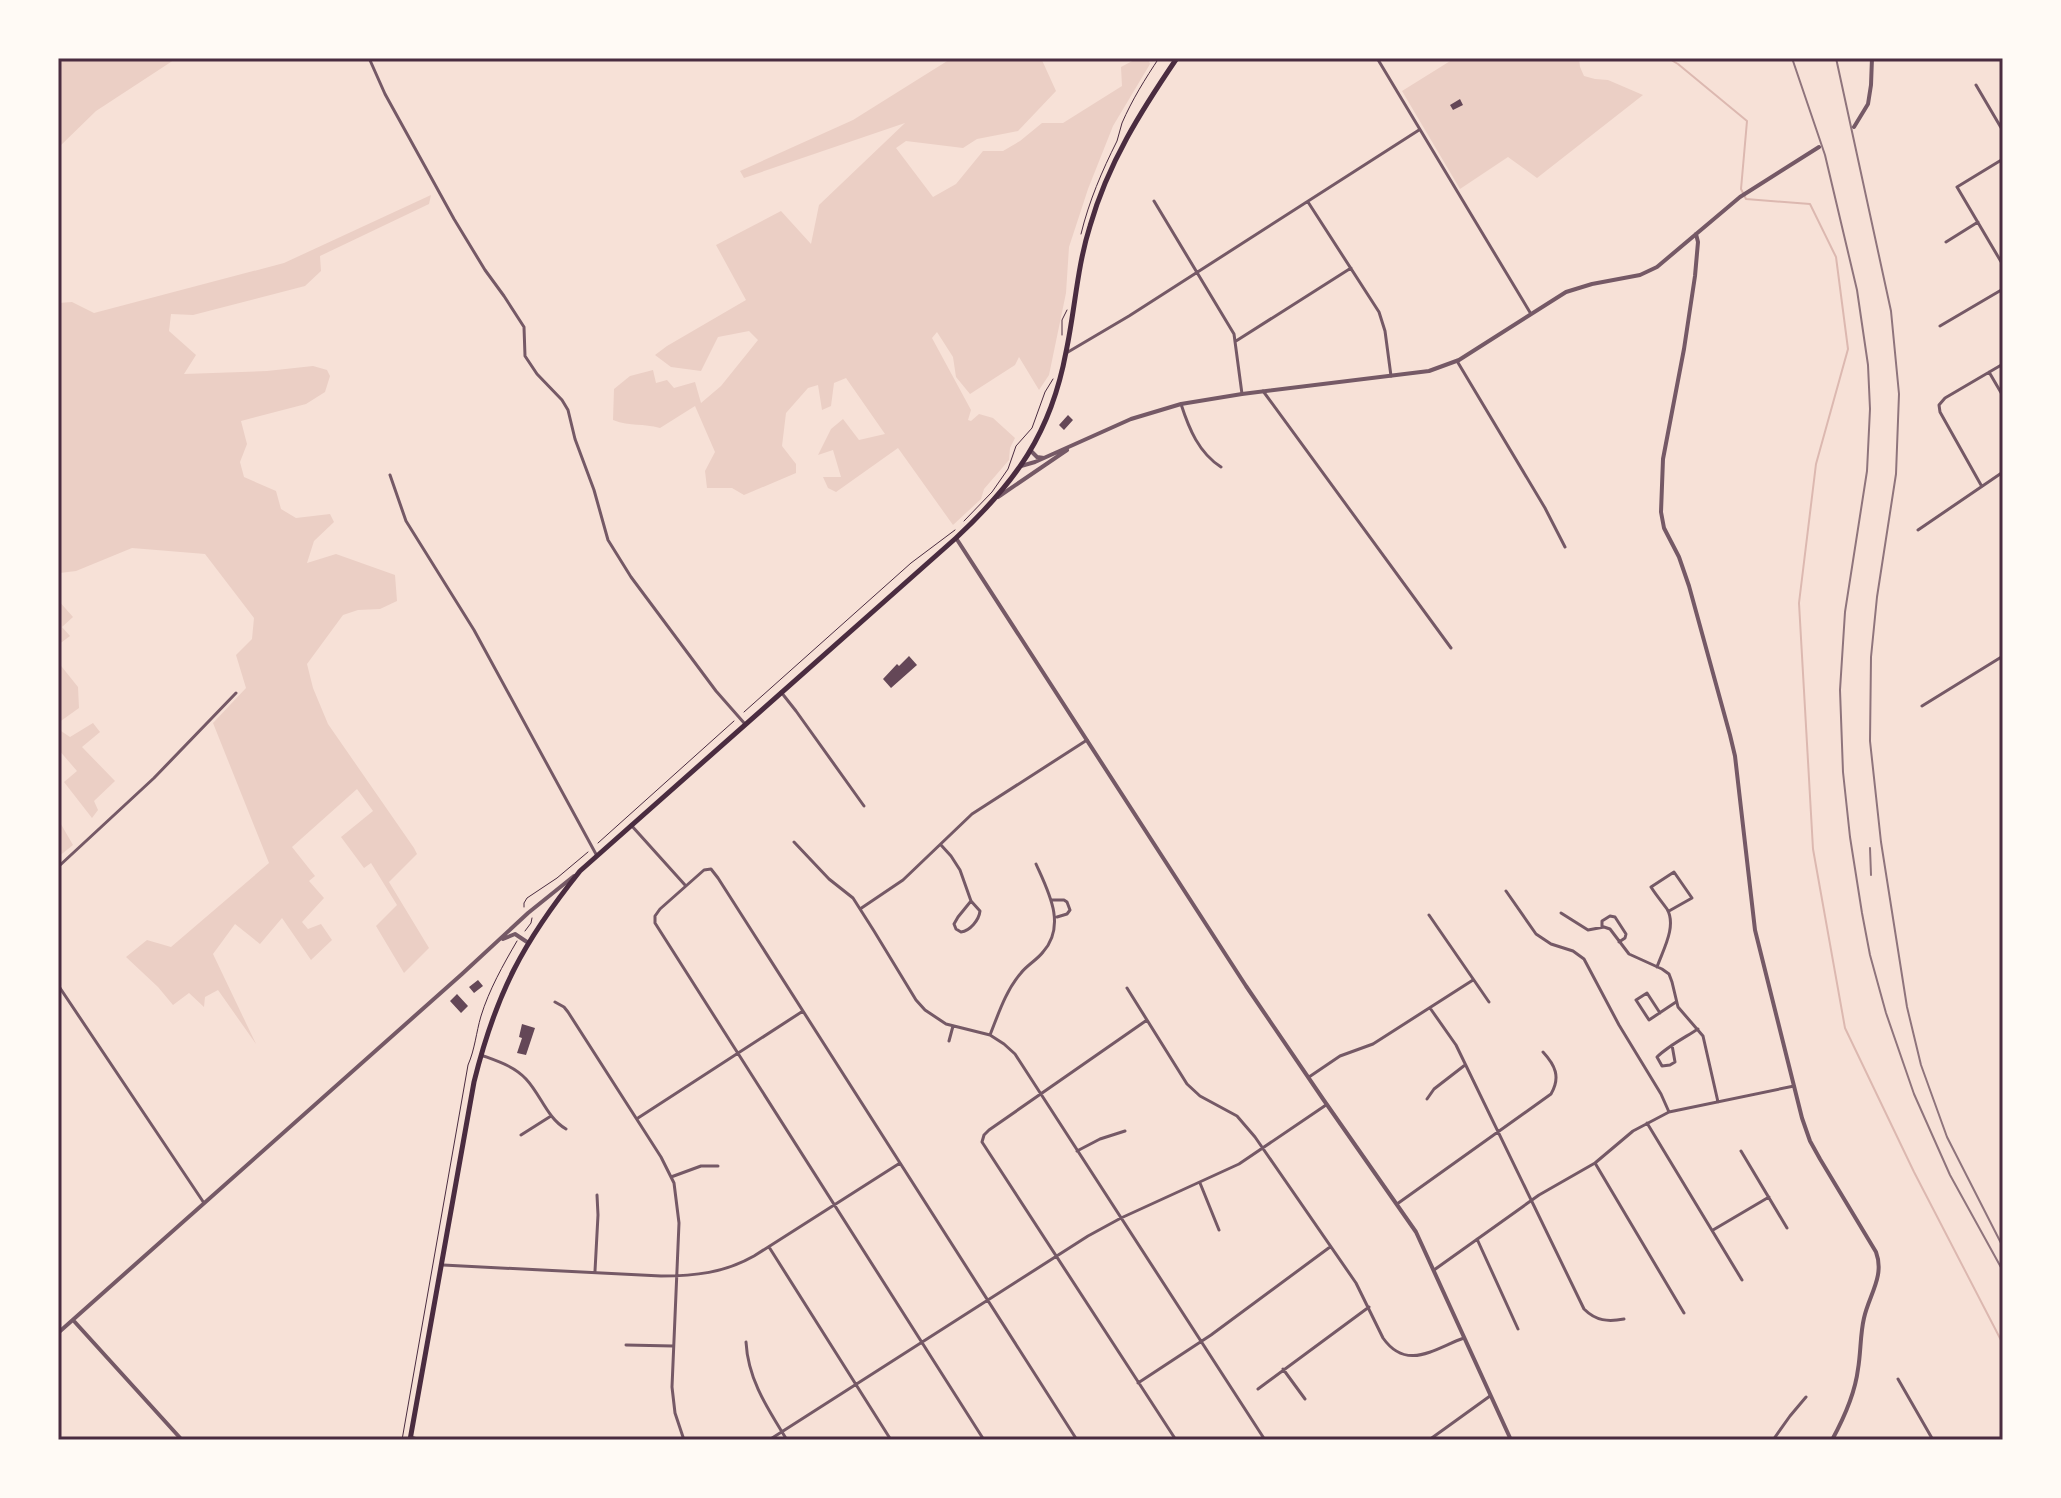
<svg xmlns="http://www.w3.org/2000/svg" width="2061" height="1498" font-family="'Work Sans',sans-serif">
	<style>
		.green { fill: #ebcfc5 }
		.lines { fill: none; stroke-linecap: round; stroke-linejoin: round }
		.stream { stroke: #dcb8b0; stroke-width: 2 }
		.building { fill: #644757 }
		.path { stroke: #4a2c40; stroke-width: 1 }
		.minor { stroke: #755966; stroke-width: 3 }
		.tertiary { stroke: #755966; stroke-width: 4 }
		.primary { stroke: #4a2c40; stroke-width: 5 }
		.rail { stroke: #8f747c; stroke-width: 2 }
		.neatline { fill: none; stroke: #4a2c40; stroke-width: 3 }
	</style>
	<rect width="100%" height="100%" fill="#f7e1d7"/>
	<path class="green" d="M58,58h119l-81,53 -38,37z
		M952,58h89l15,33 -38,40 -41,8 -14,9 -57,-7 -10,7 37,49 23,-13 27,-33h20l17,-10 22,-18h21l59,-37 -1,-19 17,-9h10l2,6 -37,62 -25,63 -19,58 -3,46 -17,82 -10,15 -20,-33 -4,8 -45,29 -14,-17 -3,-20 -16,-25 -5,6 39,72 -3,10 3,1 8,-7 14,4 22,20 -5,10 -1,12 -25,29 -3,10 -28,26 -55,-77 -62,44 -8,-4 -5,-11h18l-8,-27 -15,5 13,-26 12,-10 16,21 26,-6 -39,-56 -12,5 -3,23 -9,4 -4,-25 -10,3 -22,25 -4,33 14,18v9l-52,22 -12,-7h-25l-2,-17 10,-19 -20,-46 -35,22c-17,-5 -29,-1 -47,-8l1,-31 16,-13 23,-6 3,13 11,-3 7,8 21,-6 6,21 20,-17 37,-46 -9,-9 -31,6 -17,34 -30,-4 -16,-12 12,-9 79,-46 -30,-55 65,-34 30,33 8,-39 86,-82 -161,55 -4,-7 113,-51z
		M1455,58h124l1,9 4,9 11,3 13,1 35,15 -106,83 -29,-21 -48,32 -58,-98z
		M431,195l-2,9 -109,52 1,15 -16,15 -112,29 -22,-1 -2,17 27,24 -12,19 83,-3 46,-5 14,4 3,6 -5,16 -19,12 -65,17 6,23 -7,18 4,15 32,14 5,18 15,9 34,-4 4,8 -20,19 -7,22 29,-9 59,21 2,26 -17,8 -22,1 -15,5 -36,49 6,24 15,36 86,124 3,6 -28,28 40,66 -25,25 -28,-47 21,-21 -26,-42 -7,5 -23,-31 32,-26 -16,-22 -65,58 23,29 -6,5 15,17 -22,24 6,7 13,-5 11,16 -21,20 -29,-42 -22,26 -25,-20 -22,30 43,90 -38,-54 -13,7 -1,10 -15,-14 -16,12 -15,-18 -32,-30 21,-17 24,7 98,-84 -56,-140 33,-35 -10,-33 16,-16 2,-21 -49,-64 -73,-6 -56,23 -16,2 -2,11v-281l14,-1 22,11 190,-50z
		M58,600l15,17 -11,10 8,9 -12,9z
		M58,662l20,25 1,21 -21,15z
		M93,723l7,9 -18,15 33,34 -21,20 4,9 -6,8 -28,-36 13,-11 -19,-22v-20l12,8z
		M58,819l15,26 -15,12z"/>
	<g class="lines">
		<path class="stream" d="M1668,58l10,6 69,57 -6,68 5,10 64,5 26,53 12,92 -32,115 -17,139 14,246 32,179 69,144 89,172"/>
	</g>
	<path class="building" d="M1460,99l3,6 -10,5 -3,-5z
		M1068,415l5,5 -9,10 -5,-5z
		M909,656l8,9 -26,23 -8,-9 14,-15 2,2z
		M478,980l5,6 -9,7 -5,-6z
		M457,994l11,12 -7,7 -11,-12z
		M522,1024l13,4 -9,27 -9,-2 5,-15 -3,-1z"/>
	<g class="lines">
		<path class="path" d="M1081,234c8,-33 21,-63 36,-93 2,-6 3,-12 5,-18 10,-23 23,-44 37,-65
			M1062,335v-15l5,-10
			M964,521l28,-29 16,-23 8,-23 16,-18 13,-36 8,-13
			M744,712l167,-149 44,-33
			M598,843l136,-122
			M524,907v-4l3,-5 30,-20 31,-26
			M525,931l6,-8 1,-5
			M402,1440l66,-375c7,-16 8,-32 13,-49 8,-26 22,-51 36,-75"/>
		<path class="minor" d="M369,58l16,36 69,125 31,51 19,26 20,31 1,29 12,18 25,26 6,10 7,29 19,51 14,50 23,37 85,114 29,33
			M1377,58l154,256
			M1976,85l27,46
			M2003,159l-46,28 46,78
			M1154,201l80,133 8,60
			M1308,202l71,110 6,19 6,45
			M1946,242l32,-20
			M1940,326l63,-37
			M1236,341l115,-73
			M1068,352l61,-36 290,-186
			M1457,361l88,147 20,39
			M1989,372l14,24
			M1263,391l188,257
			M1181,404c8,25 18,49 40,63
			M390,475l16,46 68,109 123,226
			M1981,485l-41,-73 -1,-7 6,-7 58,-34
			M1918,530l85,-58
			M781,692l15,19 68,95
			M1922,706l81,-50
			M631,825l54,60
			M794,842l35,37 24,19 21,33 42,69 9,10 21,14 44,11 14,9 11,10 250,386
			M941,845l10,11 9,14 11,31 9,10c-1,9 -10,20 -19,21l-5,-3 -2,-5 4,-7 13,-16
			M58,867l96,-89 82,-85
			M1506,891l30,43 15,10 22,7 11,8 35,66 42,69 8,18
			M1052,900h12l3,2 3,8 -3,4 -10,3
			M860,909l43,-29 69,-66 115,-74
			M1561,913l27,17 16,-3 6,2 19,25 33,15 7,5 3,8 6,25 25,29 15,66
			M1429,915l60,87
			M1602,927v-6l8,-5 5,1 11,17 -1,4 -6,4
			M1657,967c6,-17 20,-41 10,-58 -5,-7 -11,-14 -16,-22l23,-15 18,26 -23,13
			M58,985l146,218
			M1127,988l60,96 13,12 37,20 18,21 101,146 27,55c24,34 52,10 81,0
			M555,1002l9,5 4,5 93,145 13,26 5,40 -7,164 3,26 9,27
			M1430,1008l26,37 128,264c12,12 24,13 40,10
			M1660,1013l-13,-20 -11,7 13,20 27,-18
			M1147,1020l-158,110 -5,5 -2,7 194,298
			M990,1035c8,-20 16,-45 31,-62 6,-8 16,-13 22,-21 24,-27 5,-61 -7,-88
			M949,1041l4,-15
			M1672,1045l3,17 -5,3 -8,1 -5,-9c11,-11 27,-19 41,-28
			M481,1055c16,6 33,11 45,24 15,16 21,39 40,50
			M1309,1077l31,-21 33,-12 100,-64
			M1427,1099l7,-10 31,-24
			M638,1118l165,-107
			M1647,1123l95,157
			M521,1135l30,-19
			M1077,1151l23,-12 25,-8
			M1741,1151l46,77
			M1595,1163l89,150
			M671,1177l30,-11h17
			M1200,1183l19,47
			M1397,1204l154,-110c10,-17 4,-29 -8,-42
			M1713,1230l56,-33
			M1477,1239l41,90
			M769,1247l122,193
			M443,1265l218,11c34,0 63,-3 93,-20l146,-93
			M1434,1270l105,-75 56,-32 38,-32 36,-19 125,-26
			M595,1271l3,-56 -1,-20
			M746,1342c2,38 22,67 41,98
			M626,1345l47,1
			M1283,1369l22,30
			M1898,1379l35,61
			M1138,1383l73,-48 119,-88
			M1258,1389l111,-82
			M411,1437l9,3
			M769,1440l319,-204 33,-18 118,-54 87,-59
			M984,1440l-329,-517v-7l5,-7 44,-39 7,-1 7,9 359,562
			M1429,1440l61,-44
			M1773,1440l17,-24 16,-19"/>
		<path class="tertiary" d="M1854,127l14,-23 3,-19 1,-27
			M1696,234l2,8 -3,34 -11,73 -21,110 -2,53 3,16 15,29 10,29 41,149 5,21 20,174 47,188 8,23 10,18 56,93c9,24 -7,43 -12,66 -4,17 -3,34 -6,51 -3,25 -14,49 -26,71
			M1031,451l6,6 7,1
			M1021,466l14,-4 96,-43 50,-15 61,-10 187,-23 30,-11 107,-68 26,-8 48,-9 17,-8 83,-70 79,-50
			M998,497l69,-47
			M956,538l290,448 77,113 93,133 95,208
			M503,939l12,-5 12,8
			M73,1320l109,120
			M58,1333l404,-359 66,-61 46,-37"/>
		<path class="primary" d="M410,1440l64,-358c22,-89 49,-140 106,-211l376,-333c60,-56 95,-105 110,-186 9,-42 11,-85 24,-126 18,-63 51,-115 87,-168"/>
		<path class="rail" d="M1792,58l33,97 32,135 11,75 2,44 -3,62 -22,141 -5,78 3,82 7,65 12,76 8,42 16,58 28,81 36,81 53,96
			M1836,58l55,253 8,83 -3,80 -19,123 -6,60 -1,84 11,101 26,165 14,58 26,72 56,110
			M1870,848l1,27"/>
	</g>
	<rect width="2061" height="1498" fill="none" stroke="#fffaf5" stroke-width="120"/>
	<rect x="60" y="60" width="1941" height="1378" class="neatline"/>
</svg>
